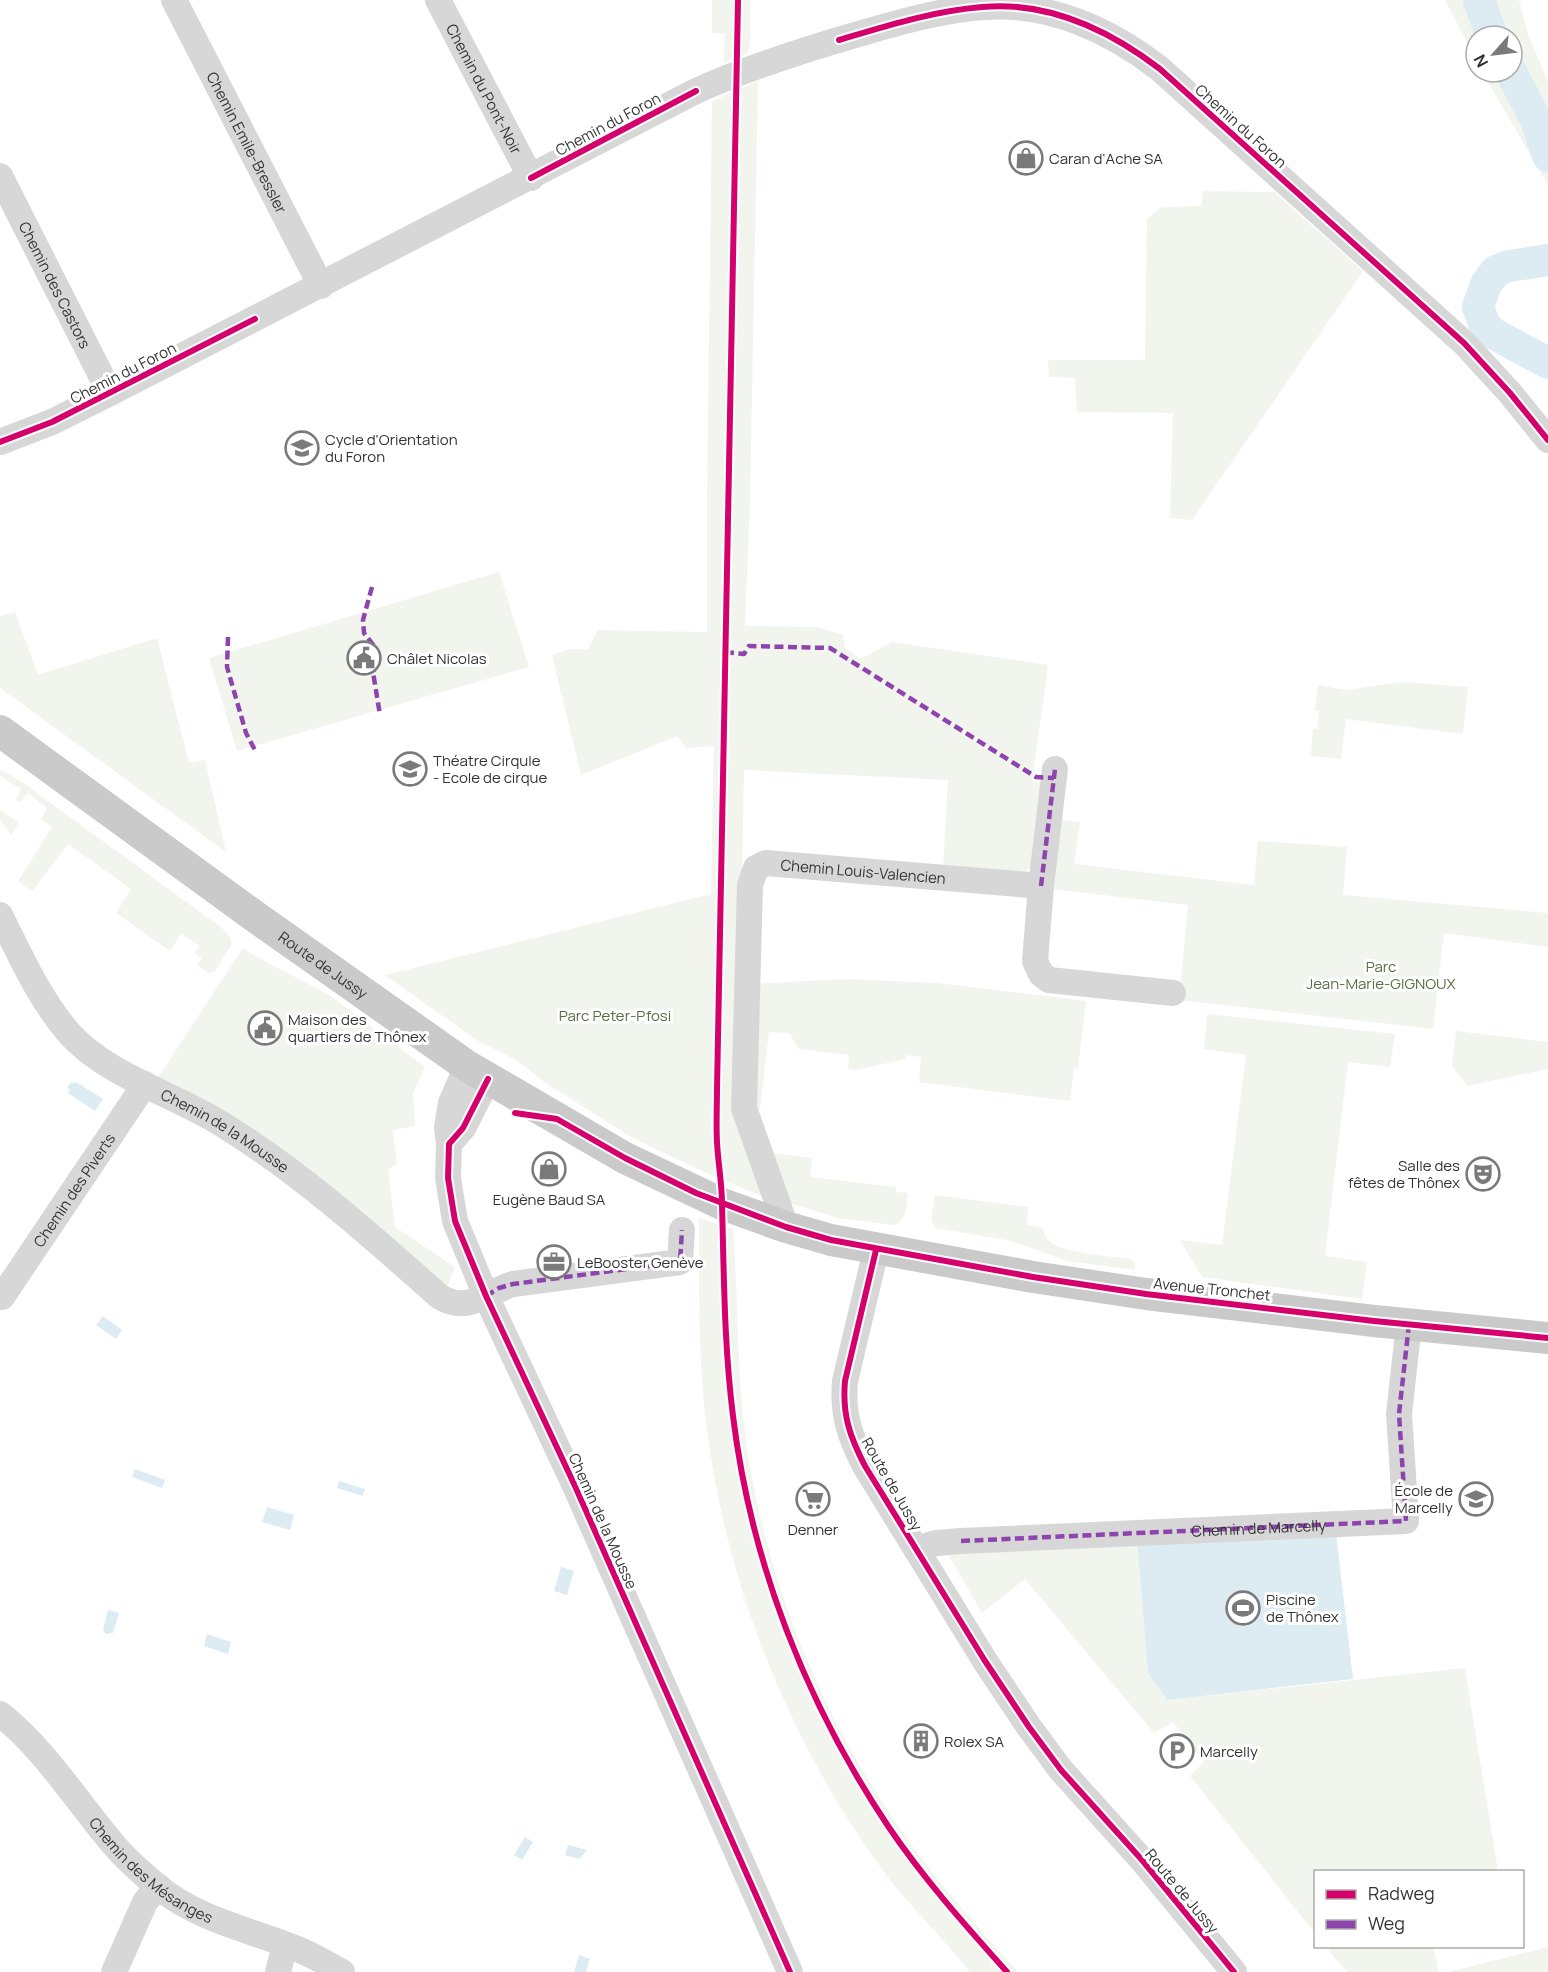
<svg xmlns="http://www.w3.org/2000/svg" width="1548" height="1972" font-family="Manrope,sans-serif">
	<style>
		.green { fill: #f1f5ed }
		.water { fill: #ddebf3 }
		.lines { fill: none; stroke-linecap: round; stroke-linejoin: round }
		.river { stroke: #ddebf3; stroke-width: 32 }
		.minor { stroke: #d7d7d7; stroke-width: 26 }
		.major { stroke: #cacaca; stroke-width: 32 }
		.quiet { stroke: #8e44ad; stroke-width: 4.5; stroke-dasharray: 9 4.5; stroke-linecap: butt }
		.cycleway-casing { stroke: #fff; stroke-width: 10 }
		.cycleway { stroke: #d6006c; stroke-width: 6 }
		.labels { text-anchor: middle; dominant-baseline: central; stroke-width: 6; stroke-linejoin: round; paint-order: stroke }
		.street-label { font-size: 15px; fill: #333; stroke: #fff }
		.poi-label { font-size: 15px; fill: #333; stroke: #fff; text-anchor: start }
		.park-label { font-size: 15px; fill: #56703f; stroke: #fff }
	</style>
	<rect width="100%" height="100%" fill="#fff"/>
	<path class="green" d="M712,0h38v36h1l-3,17 -24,9 1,-28 -13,-1z
		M1445,0h74l9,34 20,47v104l-66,-113h30v-36h-36v24z
		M758,81l-8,419 -5,126 72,1 26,8 2,13 16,11 31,-17 156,23 -16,117 10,1 -5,79 -17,13 -77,-6 5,-89 -204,-10 -6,325 28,103 -60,-25 -73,-35 -89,-56 -28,-22 -41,-21 -90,-64 326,-81 3,-148 -27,2 -10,-12 -96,39 -29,-120 18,-6h18l10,-19 109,2v-134l5,-397z
		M1203,191l71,1 89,79 -171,249 -22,-2 3,-105 -96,-1 -2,-34 -26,-1 -1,-17h97l2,-141 14,-12 40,-1z
		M499,572l30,95 -292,84 -28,-93z
		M15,612l23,63 119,-37 32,125 16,-3 21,92 -226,-164v-72z
		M1402,682l66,5 -5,47 -117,-15 -5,40 -30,-3 2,-27h4l2,-18 -4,-1 3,-25 28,5z
		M0,769l22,13 200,146 8,10 2,6 -18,29 -3,-2 -2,3 -12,-9 5,-6 -8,-6 6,-7 -19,-12 -11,17 -54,-38 15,-24 -63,-45 -34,45 -3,2 -13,-10 34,-54 -11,-8 6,-11 -19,-15 -8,9 -5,-2 6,-11 -21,-13z
		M0,810l17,11 1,3 -7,11 -11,-16z
		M1057,819l23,3 -6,42 180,21 4,-44 89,6 -4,48 205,18v34l-104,-14 -11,96 -254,-29 9,-95 -136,-16z
		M243,948l19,12 66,34 97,73 -12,26 2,33 -22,4 4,34 -9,6 7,57 60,40 -9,24 -289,-212z
		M846,979l91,4 149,18 -8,67h-4l-4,33 -151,-19 2,-25 -14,-2 -1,4 -50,11 -8,-1 1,-14 -50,-6 -10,-16 -20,-1 -9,77 -6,3 -1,-128z
		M1207,1014l188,20 -5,33 -42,-5 -23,194 42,6 -5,37 -160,-22 -22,-37 42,5 24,-190 -42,-6z
		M1456,1031l92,11v27l-81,17 -15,-20z
		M773,1153l39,5 -2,19 86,10v5l12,1c-2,13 0,27 -14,32l-56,-7 -52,-16z
		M935,1195l93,12 -1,18 16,3c1,3 1,7 3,9 9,17 66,19 85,22l4,5v6l-68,-9 -55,-20 -77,-13 -4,-8z
		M699,1218l34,11c6,81 3,164 18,244 25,136 82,266 165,378 31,42 67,82 102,121h-48c-30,-38 -66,-71 -94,-111 -91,-129 -151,-281 -170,-439 -8,-67 -7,-136 -7,-204z
		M1137,1542l11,131 19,27 298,-32 33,203 -182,1 -1,61 -125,-157 14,-14 -31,-40 -19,11 -129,-154 -43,34 -36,-62z
		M1326,1947h107l6,25h-92z
		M1548,1947v25h-100z"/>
	<path class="water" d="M72,1082l2,2 2,-2 27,17 -8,12 -27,-18 2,-2 -3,-4z
		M103,1316l19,14 -6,9 -20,-14z
		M135,1469l30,11 -3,8 -30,-11z
		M339,1481l26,8 -2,7 -26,-8z
		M267,1507l27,8 -4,15 -28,-8z
		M1336,1533l17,146 -186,21 -19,-27 -11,-131z
		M561,1567l13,4 -7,24 -13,-4z
		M108,1610l11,3 -6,20 -7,1 -3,-4z
		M207,1634l24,8 -3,12 -24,-8z
		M525,1837l8,5 -11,18 -8,-5z
		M568,1845l19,5 -8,9 -14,-4z
		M579,1955l11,4 -4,13h-12z"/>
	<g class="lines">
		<path class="river" d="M1479,0l13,36
			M1511,72l25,48 12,36
			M1548,260l-39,6 -13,5 -10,13 -8,23 7,19 9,8 54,29"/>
		<g class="minor">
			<path id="s1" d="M174,0l147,286"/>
			<path id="s2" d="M438,0l93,178"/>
			<path id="s3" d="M0,176l110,217"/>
			<path d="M0,442l52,-20 58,-29 586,-302c51,-23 104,-40 159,-56 42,-12 85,-25 129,-28 65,-5 126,23 176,62l304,274 46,50 38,47"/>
			<path d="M1041,886l14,-117"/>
			<path id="s4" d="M0,915c20,40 39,83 68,117 36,42 105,62 152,91 80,49 150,112 220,174 29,17 46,-5 73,-13l167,-22 2,-32"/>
			<path d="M467,1066l-16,37 -4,24 2,17 -1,34 7,43 31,75 89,190 215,486"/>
			<path d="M449,1144l14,-16 25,-49"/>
			<path id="s5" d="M786,1227l-42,-119 6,-223 6,-17 10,-5 275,23 -6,75 6,13 8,6 124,13"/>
			<path d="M876,1250l-31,131c-3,34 5,56 20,85l120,195 44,66 32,43 81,90 92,112"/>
			<path id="s6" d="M2,1297l143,-213"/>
			<path d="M916,1549l20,-6 25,-2 445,-20 -7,-107 10,-90"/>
			<path id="s7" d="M0,1714c44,34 78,89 114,131 12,15 28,28 43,41 42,35 96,44 145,65 14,6 27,14 40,21"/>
			<path d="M114,1972l31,-70 13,-16"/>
			<path d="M278,1972l7,-27"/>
		</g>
		<path class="major" id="s8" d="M0,731l257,187 210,148 158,92 97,46 64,23 45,13 202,37 113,17 228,27 174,17"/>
		<g class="quiet">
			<path d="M372,587l-9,33 1,13 10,13 3,17 -4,9 7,43"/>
			<path d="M228,637l-1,30 19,66 10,19"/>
			<path d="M725,652l19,2 5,-8 81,2 206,129 18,1"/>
			<path d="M1041,886l14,-117"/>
			<path d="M486,1296l13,-8 14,-4 167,-22 2,-32"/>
			<path id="s9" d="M961,1541l445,-20 -7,-107 10,-90"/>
		</g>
		<defs>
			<path id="cycleway" d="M738,0l-21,1089c0,17 -1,35 0,53 1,21 5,41 5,62 2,71 2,141 11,212 18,147 73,287 155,410 35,52 77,99 119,146
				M839,40c47,-14 94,-29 143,-33 66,-6 127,23 178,62l304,274 46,50 38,47
				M531,178l165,-87
				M0,442l52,-20 203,-103
				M488,1079l-25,49 -14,16 -1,34 7,43 31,75 89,190 215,486
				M515,1113l42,6 68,39 71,35 90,34 45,13 202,37 113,17 228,27 174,17
				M876,1250l-31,131c-3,34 5,56 20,85l120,195 44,66 32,43 81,90 92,112"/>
		</defs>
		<use href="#cycleway" class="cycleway-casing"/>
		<use href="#cycleway" class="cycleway"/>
	</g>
	<defs>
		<symbol id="shop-ring" viewBox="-11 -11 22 22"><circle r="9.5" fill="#fff" stroke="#7a7a7a" stroke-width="1.5"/><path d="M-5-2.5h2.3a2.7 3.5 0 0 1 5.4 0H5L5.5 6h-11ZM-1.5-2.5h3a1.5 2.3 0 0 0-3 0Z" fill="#7a7a7a"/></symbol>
		<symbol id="school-ring" viewBox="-11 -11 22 22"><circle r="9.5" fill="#fff" stroke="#7a7a7a" stroke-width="1.5"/><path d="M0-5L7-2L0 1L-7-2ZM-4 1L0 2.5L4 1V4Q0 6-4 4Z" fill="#7a7a7a"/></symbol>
		<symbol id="civic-ring" viewBox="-11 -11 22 22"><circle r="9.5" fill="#fff" stroke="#7a7a7a" stroke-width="1.5"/><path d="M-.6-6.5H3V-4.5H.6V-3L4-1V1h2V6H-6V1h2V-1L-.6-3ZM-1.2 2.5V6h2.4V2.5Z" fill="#7a7a7a"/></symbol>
		<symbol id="theatre-ring" viewBox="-11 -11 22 22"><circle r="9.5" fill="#fff" stroke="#7a7a7a" stroke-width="1.5"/><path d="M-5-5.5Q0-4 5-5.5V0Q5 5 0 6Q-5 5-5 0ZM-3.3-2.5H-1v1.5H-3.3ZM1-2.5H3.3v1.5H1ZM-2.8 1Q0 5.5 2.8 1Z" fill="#7a7a7a"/></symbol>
		<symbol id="office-ring" viewBox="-11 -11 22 22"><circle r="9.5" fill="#fff" stroke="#7a7a7a" stroke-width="1.5"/><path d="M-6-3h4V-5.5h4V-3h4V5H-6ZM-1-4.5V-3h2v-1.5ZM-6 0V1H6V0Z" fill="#7a7a7a"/></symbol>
		<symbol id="supermarket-ring" viewBox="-11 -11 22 22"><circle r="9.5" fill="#fff" stroke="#7a7a7a" stroke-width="1.5"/><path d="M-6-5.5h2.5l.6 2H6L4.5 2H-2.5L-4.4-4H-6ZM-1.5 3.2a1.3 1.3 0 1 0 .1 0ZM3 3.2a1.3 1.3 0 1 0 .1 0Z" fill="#7a7a7a"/></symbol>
		<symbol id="stadium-ring" viewBox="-11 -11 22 22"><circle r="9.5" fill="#fff" stroke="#7a7a7a" stroke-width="1.5"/><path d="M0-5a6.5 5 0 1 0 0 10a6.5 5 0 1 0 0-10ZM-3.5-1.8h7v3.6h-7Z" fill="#7a7a7a"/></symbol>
		<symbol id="building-ring" viewBox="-11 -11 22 22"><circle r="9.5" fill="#fff" stroke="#7a7a7a" stroke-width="1.5"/><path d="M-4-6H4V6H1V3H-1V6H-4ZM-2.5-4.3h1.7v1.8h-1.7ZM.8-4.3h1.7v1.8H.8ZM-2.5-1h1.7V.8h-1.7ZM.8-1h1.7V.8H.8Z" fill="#7a7a7a"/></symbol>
		<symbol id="parking-ring" viewBox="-11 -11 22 22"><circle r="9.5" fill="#fff" stroke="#7a7a7a" stroke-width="1.5"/><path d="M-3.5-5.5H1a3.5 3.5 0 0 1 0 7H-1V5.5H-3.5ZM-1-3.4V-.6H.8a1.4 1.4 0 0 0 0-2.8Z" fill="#7a7a7a"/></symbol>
	</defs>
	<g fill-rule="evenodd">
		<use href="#shop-ring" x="1007" y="139" width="38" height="38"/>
		<use href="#school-ring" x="283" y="429" width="38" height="38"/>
		<use href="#civic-ring" x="345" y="639" width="38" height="38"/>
		<use href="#school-ring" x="391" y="750" width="38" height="38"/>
		<use href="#civic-ring" x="246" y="1009" width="38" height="38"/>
		<use href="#shop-ring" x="530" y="1150" width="38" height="38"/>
		<use href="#theatre-ring" x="1464" y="1155" width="38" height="38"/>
		<use href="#office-ring" x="535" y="1243" width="38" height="38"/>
		<use href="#supermarket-ring" x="794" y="1480" width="38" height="38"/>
		<use href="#school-ring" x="1457" y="1480" width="38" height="38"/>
		<use href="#stadium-ring" x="1224" y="1589" width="38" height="38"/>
		<use href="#building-ring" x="902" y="1722" width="38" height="38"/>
		<use href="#parking-ring" x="1158" y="1732" width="38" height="38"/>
	</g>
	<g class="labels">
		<g class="street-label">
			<text stroke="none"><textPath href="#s2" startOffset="100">Chemin du Pont-Noir</textPath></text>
			<text transform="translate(608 124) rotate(-28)">Chemin du Foron</text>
			<text transform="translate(1241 126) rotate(42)">Chemin du Foron</text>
			<text stroke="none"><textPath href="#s1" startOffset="160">Chemin Emile-Bressler</textPath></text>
			<text stroke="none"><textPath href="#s3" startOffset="122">Chemin des Castors</textPath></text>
			<text transform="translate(123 373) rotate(-27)">Chemin du Foron</text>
			<text stroke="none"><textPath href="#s5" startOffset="476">Chemin Louis-Valencien</textPath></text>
			<text stroke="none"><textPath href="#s8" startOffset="399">Route de Jussy</textPath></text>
			<text stroke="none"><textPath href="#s4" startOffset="322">Chemin de la Mousse</textPath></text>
			<text stroke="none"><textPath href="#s6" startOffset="129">Chemin des Piverts</textPath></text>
			<text transform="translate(1212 1289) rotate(6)">Avenue Tronchet</text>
			<text transform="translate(892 1484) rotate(60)">Route de Jussy</text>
			<text transform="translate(603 1521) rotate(66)">Chemin de la Mousse</text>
			<text stroke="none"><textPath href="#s9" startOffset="298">Chemin de Marcelly</textPath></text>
			<text stroke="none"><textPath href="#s7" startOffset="219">Chemin des Mésanges</textPath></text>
			<text transform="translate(1182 1891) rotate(50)">Route de Jussy</text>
		</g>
		<g class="poi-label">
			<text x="1049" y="158">Caran d‘Ache SA</text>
			<text x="325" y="439">Cycle d'Orientation<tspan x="325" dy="17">du Foron</tspan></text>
			<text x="387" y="658">Châlet Nicolas</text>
			<text x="433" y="760">Théatre Cirqule<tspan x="433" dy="17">- Ecole de cirque</tspan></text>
			<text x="288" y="1019">Maison des<tspan x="288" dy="17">quartiers de Thônex</tspan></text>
			<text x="1460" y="1165" text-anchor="end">Salle des<tspan x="1460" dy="17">fêtes de Thônex</tspan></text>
			<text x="549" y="1199" text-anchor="middle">Eugène Baud SA</text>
			<text x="577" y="1262">LeBooster Genève</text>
			<text x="1453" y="1490" text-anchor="end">École de<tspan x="1453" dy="17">Marcelly</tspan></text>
			<text x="813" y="1529" text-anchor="middle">Denner</text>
			<text x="1266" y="1599">Piscine<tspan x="1266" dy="17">de Thônex</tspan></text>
			<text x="944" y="1741">Rolex SA</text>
			<text x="1200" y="1751">Marcelly</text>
		</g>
		<g class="park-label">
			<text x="1381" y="966">Parc<tspan x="1381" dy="17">Jean-Marie-GIGNOUX</tspan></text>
			<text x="615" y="1015">Parc Peter-Pfosi</text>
		</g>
	</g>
	<rect x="1314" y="1870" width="210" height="78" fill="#ffffff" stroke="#adadad" stroke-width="1.5"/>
	<rect x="1326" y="1890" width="30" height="9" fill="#d6006c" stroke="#adadad" stroke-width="1.5"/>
	<text x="1368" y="1900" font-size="18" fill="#333333">Radweg</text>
	<rect x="1326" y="1920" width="30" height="9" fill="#8e44ad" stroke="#adadad" stroke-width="1.5"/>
	<text x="1368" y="1930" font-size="18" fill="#333333">Weg</text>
	<g transform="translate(1494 54) rotate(242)"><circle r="28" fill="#ffffff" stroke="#adadad" stroke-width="1.5"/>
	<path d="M0-4.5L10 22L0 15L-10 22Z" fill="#7a7a7a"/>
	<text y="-9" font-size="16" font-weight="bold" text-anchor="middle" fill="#333333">N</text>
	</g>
</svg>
